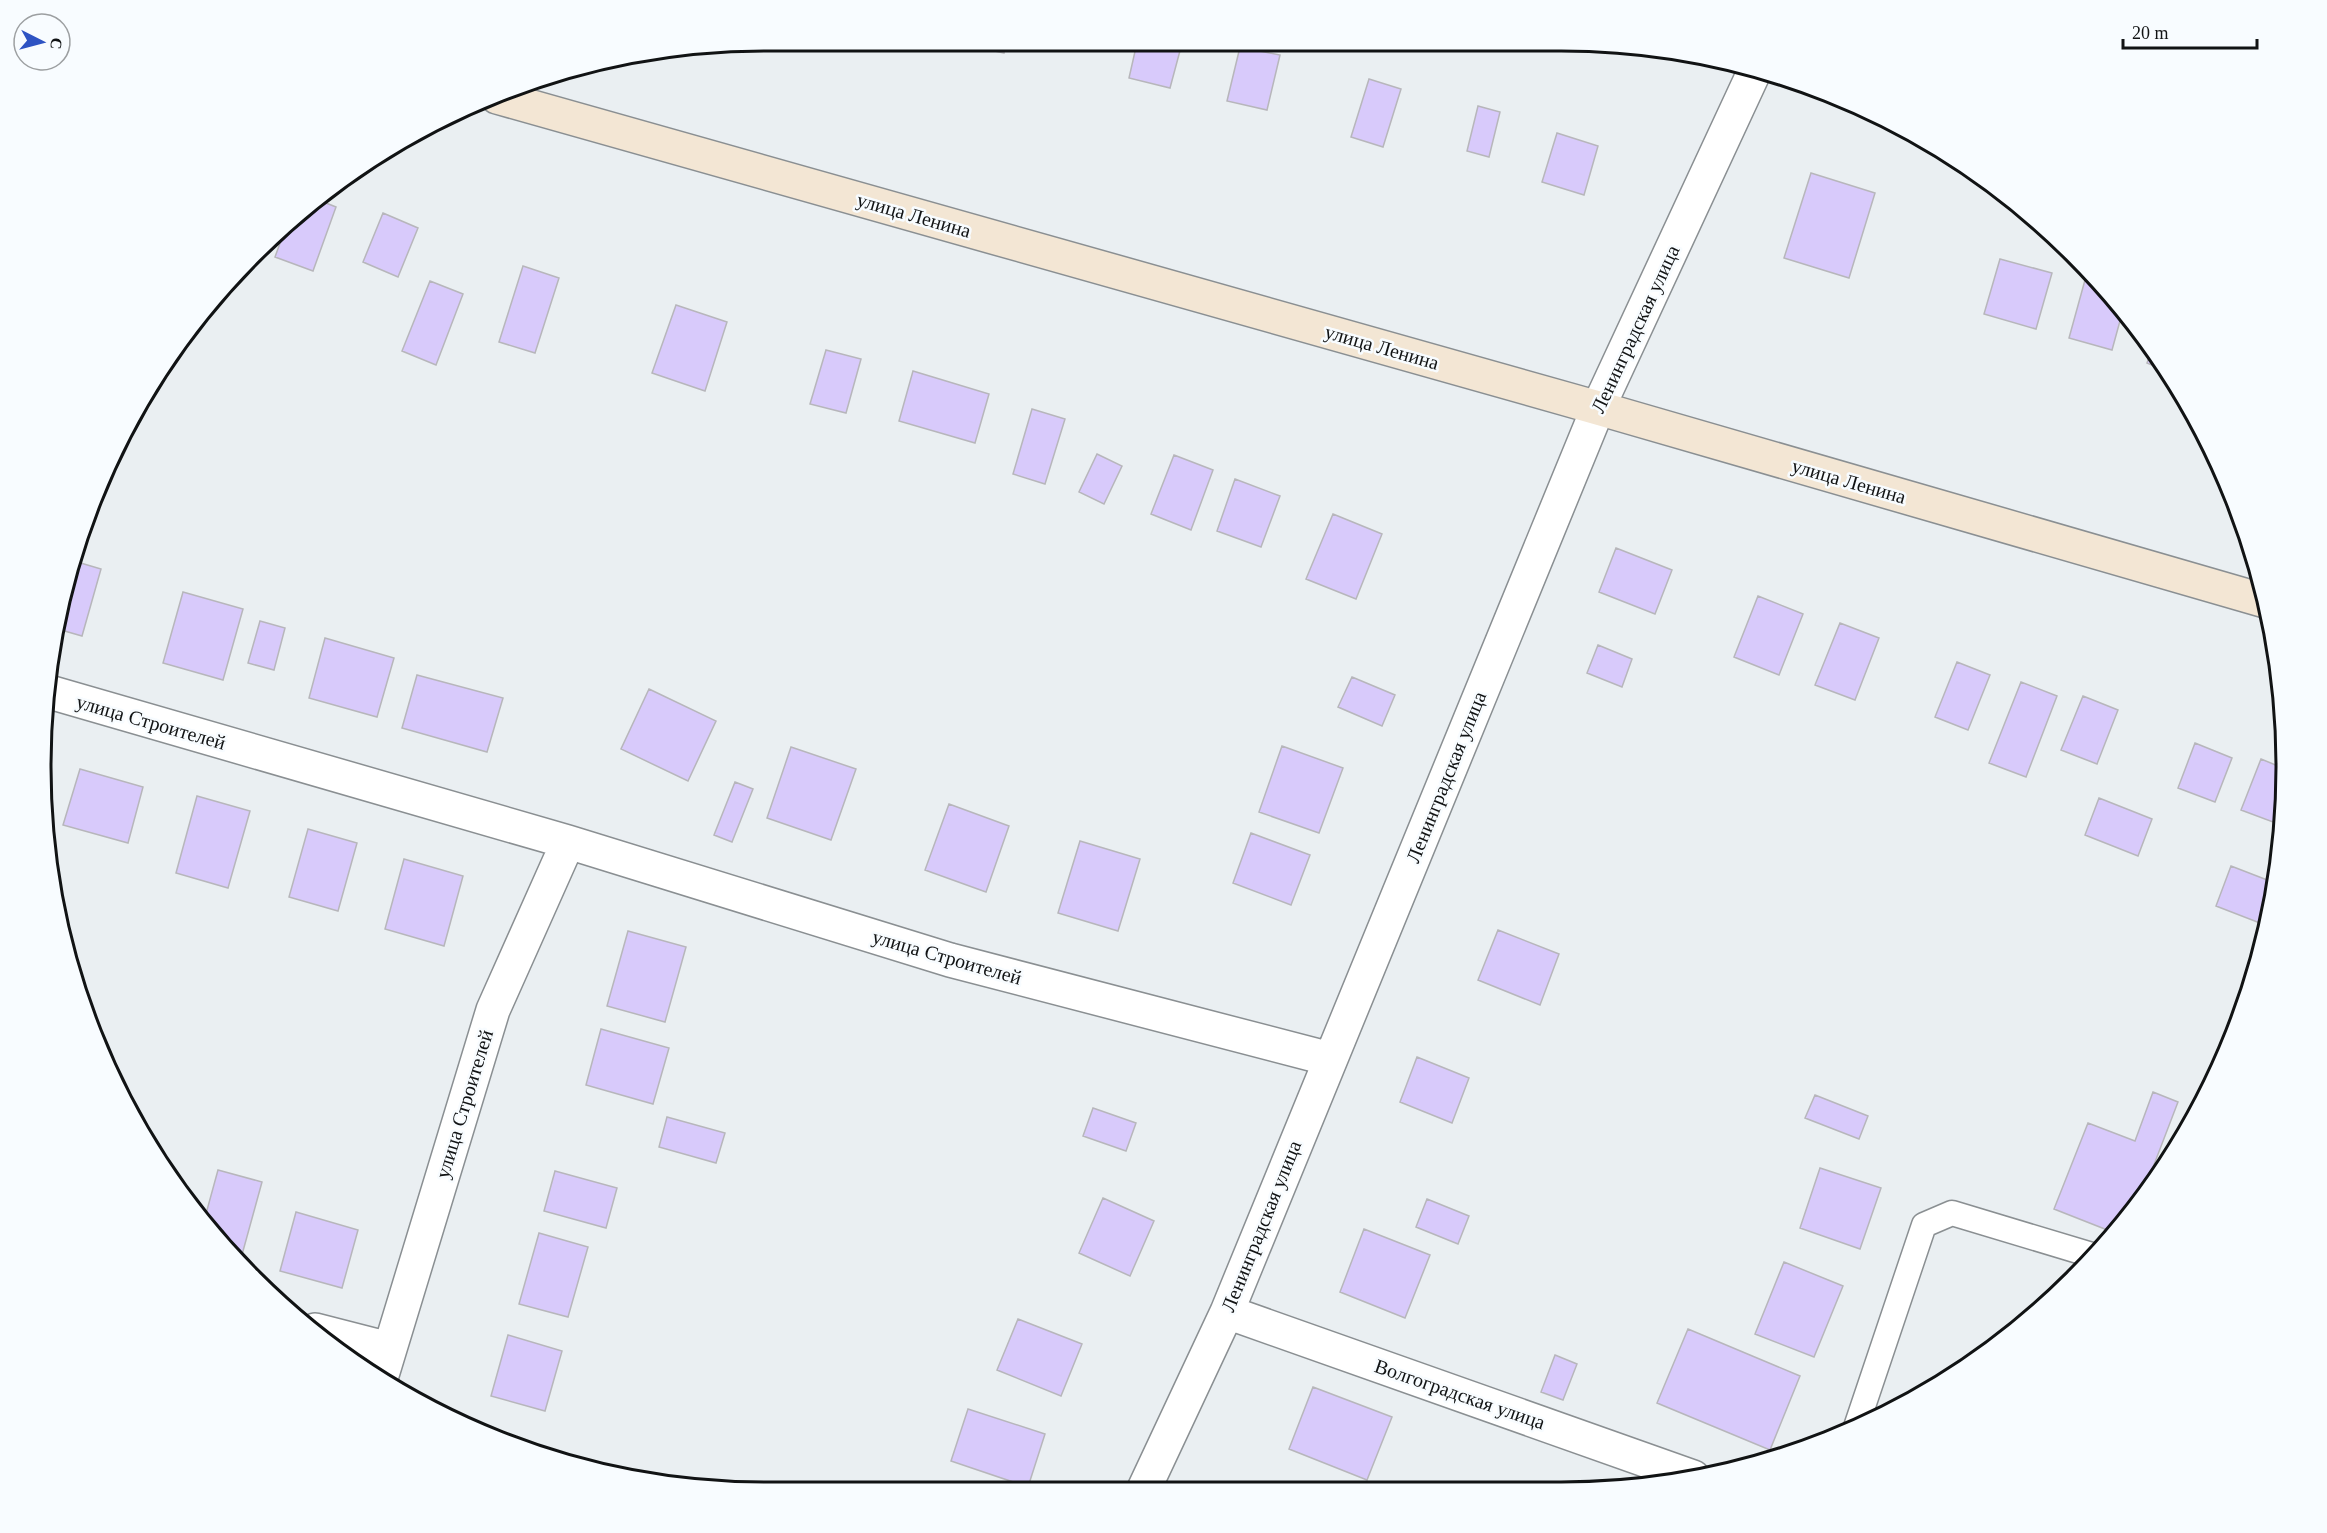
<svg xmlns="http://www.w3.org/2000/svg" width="2327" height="1533" font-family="'Times New Roman',serif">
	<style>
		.building { fill: #d8cafb; stroke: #b7b6bb; stroke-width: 1.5 }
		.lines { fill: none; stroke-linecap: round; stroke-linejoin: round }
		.service-casing { stroke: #8a8f92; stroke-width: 27 }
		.minor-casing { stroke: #8a8f92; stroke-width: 36 }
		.secondary-casing { stroke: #8a8f92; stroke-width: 36 }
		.service { stroke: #fff; stroke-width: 24 }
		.minor { stroke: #fff; stroke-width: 33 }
		.secondary { stroke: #f3e6d4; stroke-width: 33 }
		.labels { text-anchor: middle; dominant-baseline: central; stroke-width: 5; stroke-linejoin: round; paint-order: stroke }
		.street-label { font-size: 20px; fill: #111314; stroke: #f8fcff }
		.rim { fill: none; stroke: #111314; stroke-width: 3 }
	</style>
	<rect width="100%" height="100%" fill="#eaeff2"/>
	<path class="building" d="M977,47h28l-1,6z
		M1136,47h45l-11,41 -41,-10z
		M1240,47l40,8 -13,55 -40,-9z
		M1369,79l32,10 -18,58 -32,-10z
		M1478,106l22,6 -11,45 -22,-6z
		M1557,133l41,13 -14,49 -42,-13z
		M1811,173l64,20 -26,85 -65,-20z
		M316,199l20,8 -23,64 -38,-14 13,-36z
		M383,213l35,15 -20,49 -35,-15z
		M2000,259l52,14 -16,56 -52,-15z
		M523,266l36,12 -24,75 -36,-11z
		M2085,280l13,4 25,26 -11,40 -43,-12z
		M430,281l33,13 -27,71 -34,-14z
		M676,305l51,17 -22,69 -53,-18z
		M2152,349l13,21 -18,-7z
		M826,350l35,9 -15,54 -36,-9z
		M913,371l76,23 -14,49 -76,-22z
		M1032,409l33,10 -20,65 -32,-10z
		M1097,454l25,12 -18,38 -25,-12z
		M1174,455l39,15 -22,60 -40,-16z
		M1235,479l45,17 -19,51 -44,-16z
		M1333,514l49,20 -26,65 -50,-20z
		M1616,548l56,22 -17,44 -56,-22z
		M74,561l27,8 -19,67 -28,-8z
		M183,592l60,17 -20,71 -60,-17z
		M1758,596l45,18 -24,61 -45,-18z
		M260,621l25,7 -11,42 -26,-7z
		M1840,623l39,15 -24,62 -40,-15z
		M325,638l69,20 -17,59 -68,-19z
		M1598,645l34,14 -10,28 -35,-14z
		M1957,662l33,13 -22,55 -33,-13z
		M417,675l86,23 -16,54 -85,-24z
		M1352,677l43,18 -13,31 -44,-19z
		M2021,682l36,14 -31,81 -37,-14z
		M649,689l67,32 -28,60 -67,-32z
		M2083,696l35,14 -21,54 -36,-14z
		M2195,743l37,15 -17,44 -37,-14z
		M1282,746l61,22 -24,65 -60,-21z
		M791,747l65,22 -25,71 -64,-22z
		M2261,759l22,9 -2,57 -40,-15z
		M80,769l63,18 -15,56 -65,-18z
		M735,782l18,7 -21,53 -18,-7z
		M197,796l53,15 -22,77 -52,-15z
		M2099,798l53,21 -14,37 -53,-21z
		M949,804l60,22 -23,66 -61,-22z
		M308,829l49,14 -19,68 -49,-14z
		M1251,833l59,22 -19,50 -58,-22z
		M1080,841l60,18 -22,72 -60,-18z
		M404,859l59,17 -19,70 -59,-17z
		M2231,866l44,17 -10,42 -49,-19z
		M1498,930l61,24 -19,51 -62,-25z
		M628,931l58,16 -21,75 -58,-16z
		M601,1029l68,19 -16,56 -67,-19z
		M1417,1057l52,21 -17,45 -52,-21z
		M2153,1092l25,10 -36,94 -27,37 -61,-24 34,-86 47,18z
		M1815,1095l53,21 -9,23 -54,-21z
		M1093,1108l43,15 -10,28 -43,-15z
		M667,1117l58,16 -9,30 -57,-16z
		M1820,1168l61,20 -21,61 -60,-21z
		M218,1170l44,12 -22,80 -20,-17 -16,-24z
		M555,1171l62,17 -11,40 -62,-17z
		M1103,1198l51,23 -24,55 -51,-23z
		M1427,1199l42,17 -11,28 -42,-17z
		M296,1212l62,18 -16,58 -62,-17z
		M1364,1229l66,26 -25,63 -65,-26z
		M539,1233l49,14 -20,70 -49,-13z
		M1784,1262l59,24 -29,71 -59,-23z
		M1018,1319l64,25 -21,52 -64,-26z
		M1688,1329l112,47 -30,74 -113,-47z
		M508,1335l54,16 -17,60 -54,-15z
		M1555,1355l22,9 -14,36 -22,-8z
		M1313,1387l79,30 -25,63 -78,-31z
		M968,1409l77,25 -17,53 -77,-26z"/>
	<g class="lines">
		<defs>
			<path id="service" d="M1856,1427l68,-202 28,-12 143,43"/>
			<path id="minor" d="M46,691l522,151 382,118 380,99
				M1227,1312l466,165
				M315,1330l74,19
				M382,1375l111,-365 75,-168
				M1144,1489l83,-177 371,-904 158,-340"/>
			<path id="secondary" d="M497,97l1101,311 667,193"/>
		</defs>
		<use href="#service" class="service-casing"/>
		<use href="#minor" class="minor-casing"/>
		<use href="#secondary" class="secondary-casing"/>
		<use href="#service" class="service"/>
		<use href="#minor" class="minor"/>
		<use href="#secondary" class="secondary"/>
	</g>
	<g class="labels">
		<g class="street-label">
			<text transform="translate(914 215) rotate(16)">улица Ленина</text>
			<text transform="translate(1635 329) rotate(-65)">Ленинградская улица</text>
			<text transform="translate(1382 347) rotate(16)">улица Ленина</text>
			<text transform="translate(1849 481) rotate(16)">улица Ленина</text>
			<text transform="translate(151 722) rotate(16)">улица Строителей</text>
			<text transform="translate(1446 777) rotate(-68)">Ленинградская улица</text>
			<text transform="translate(947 957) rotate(16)">улица Строителей</text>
			<text transform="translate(464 1104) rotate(-73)">улица Строителей</text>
			<text transform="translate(1261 1226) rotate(-68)">Ленинградская улица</text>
			<text transform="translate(1460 1394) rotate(19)">Волгоградская улица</text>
		</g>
	</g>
	<path d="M0 0H2327V1533H0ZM766 51H1561A715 715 0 0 1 2276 766V767A715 715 0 0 1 1561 1482H766A715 715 0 0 1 51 767V766A715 715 0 0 1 766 51Z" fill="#f8fcff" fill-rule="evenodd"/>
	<path class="rim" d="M766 51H1561A715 715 0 0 1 2276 766V767A715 715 0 0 1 1561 1482H766A715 715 0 0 1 51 767V766A715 715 0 0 1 766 51Z"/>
	<g transform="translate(42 42) rotate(96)"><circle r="28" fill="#f8fcff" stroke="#9c9fa1" stroke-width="1.5"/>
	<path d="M0-4.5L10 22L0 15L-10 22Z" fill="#2e53c3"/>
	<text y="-9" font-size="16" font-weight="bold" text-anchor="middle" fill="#111314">С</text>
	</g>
	<path d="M2123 39v9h134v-9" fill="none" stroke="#111314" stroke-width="3"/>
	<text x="2132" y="39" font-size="18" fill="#111314" stroke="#f8fcff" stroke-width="4.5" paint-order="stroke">20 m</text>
</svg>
